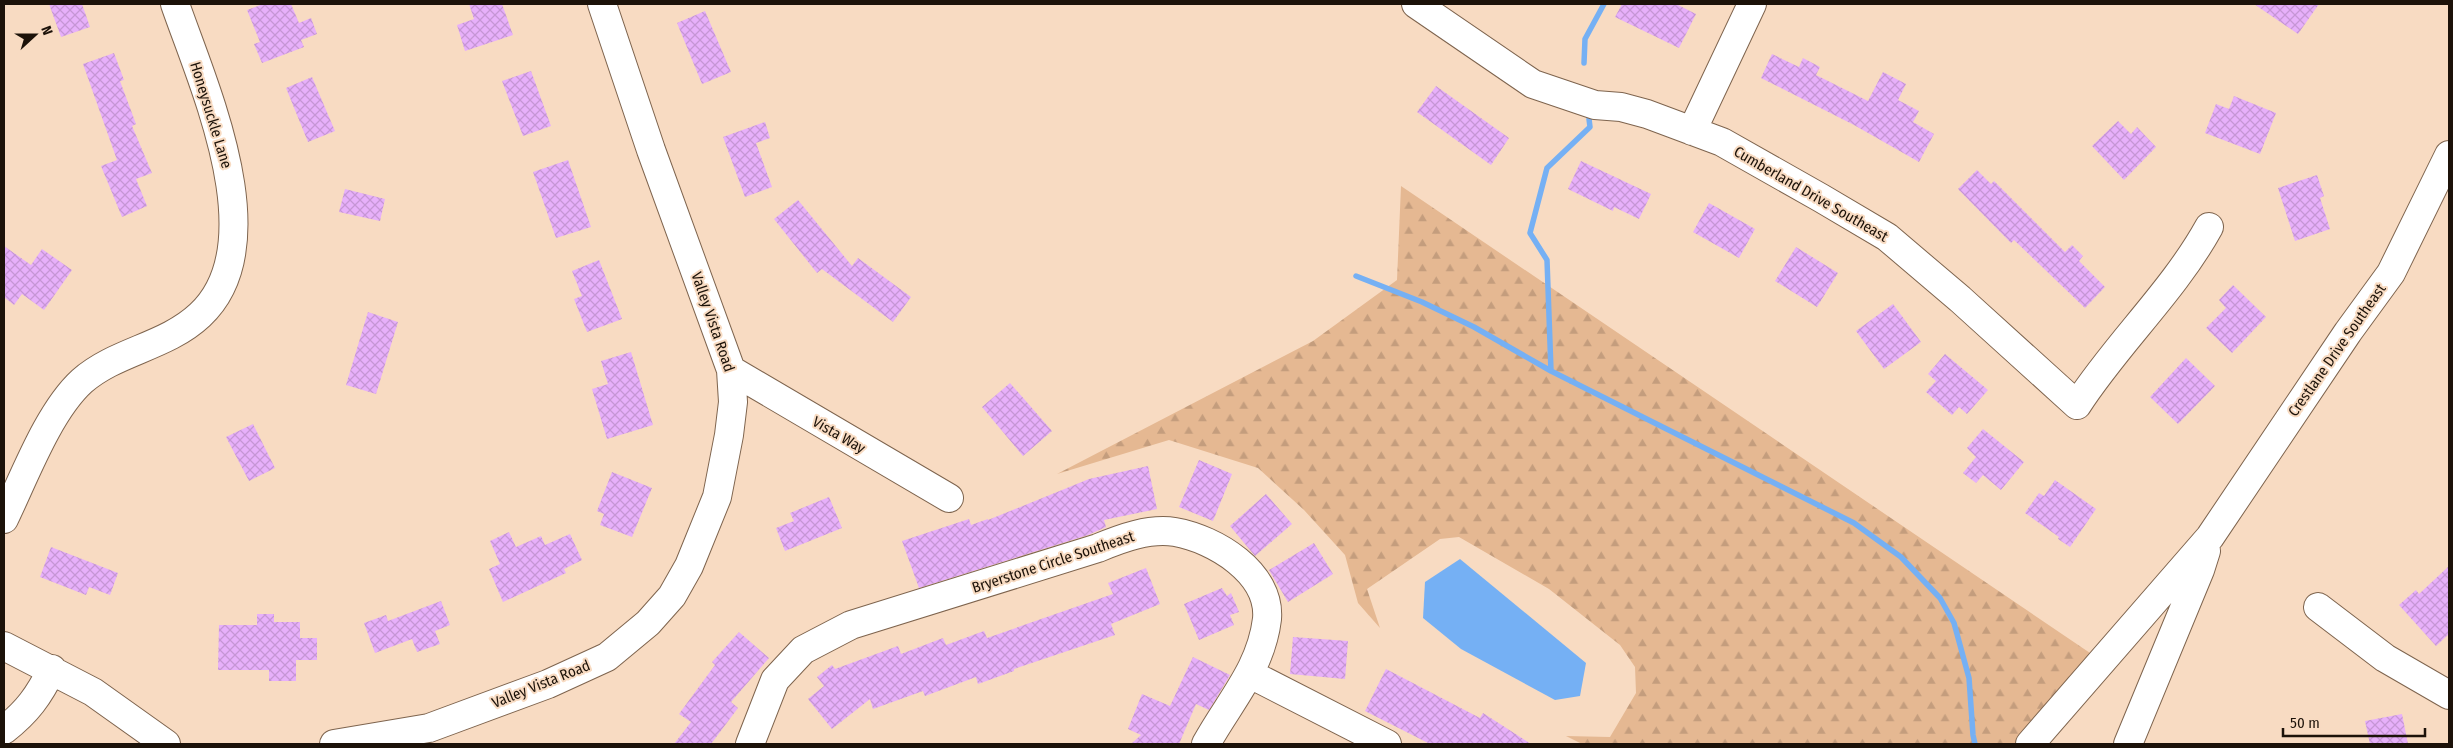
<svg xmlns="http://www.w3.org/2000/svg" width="2453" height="748" font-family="'Fira Sans Condensed',sans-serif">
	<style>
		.forest { fill: url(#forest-firs) }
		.water { fill: #75b0f4 }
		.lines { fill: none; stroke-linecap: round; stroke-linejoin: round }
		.stream { stroke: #75b0f4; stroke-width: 5.5 }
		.building { fill: url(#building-cross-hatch) }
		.minor-casing { stroke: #7e644e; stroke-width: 30 }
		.minor { stroke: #fff; stroke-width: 28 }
		.labels { text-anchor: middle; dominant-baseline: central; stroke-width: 4; stroke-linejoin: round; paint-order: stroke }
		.street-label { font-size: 15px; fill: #1c1209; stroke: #f8dbc2 }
	</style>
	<defs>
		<pattern id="forest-firs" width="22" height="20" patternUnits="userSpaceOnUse" patternTransform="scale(1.25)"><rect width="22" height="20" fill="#e5b892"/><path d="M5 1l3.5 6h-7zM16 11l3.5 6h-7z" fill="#c49d7d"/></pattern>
		<pattern id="building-cross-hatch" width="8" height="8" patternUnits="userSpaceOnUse" patternTransform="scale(1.25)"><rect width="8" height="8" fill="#e7b0fa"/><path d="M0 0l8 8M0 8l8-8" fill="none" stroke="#c696d5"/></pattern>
	</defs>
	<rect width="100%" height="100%" fill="#f8dbc2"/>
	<path class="forest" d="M1401,186l692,469 -69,89h-442l-16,-8 44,1 26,-44 -1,-26 -15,-22 -71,-56 -90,-52 -19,2 -73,50 13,39 -22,-25 -13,-48 -41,-45 -46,-42 -89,-28 -112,34 256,-133 84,-61z"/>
	<path class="water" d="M1460,559l126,104 -6,33 -25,4 -94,-51 -38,-31 2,-36z"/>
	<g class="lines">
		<path class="stream" d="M1584,63l1,-24 19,-35
			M1356,276l66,26 52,25 77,44 303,152 47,34 39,41 14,25 15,55 4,57 2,9
			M1551,371l-4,-111 -17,-27 17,-65 43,-41 -1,-8"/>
	</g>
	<path class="building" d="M49,4h33l8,23 -29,10z
		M263,4h28l8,19 12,-5 6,16 -16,6 3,7 -42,16 -8,-19 6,-2 -13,-32z
		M469,4h33l11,31 -48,16 -8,-26 17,-6z
		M1622,4h54l20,10 -17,34 -64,-31z
		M2254,4h65l-21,30z
		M705,11l26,61 -29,12 -25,-61z
		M114,53l10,27 -4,1 16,43 -4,2 20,47 -16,6 11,27 -25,11 -21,-51 16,-6 -34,-96z
		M1772,54l27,13 4,-9 17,9 -4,8 52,26 15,-29 23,12 -8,16 21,11 -6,11 21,12 -15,28 -65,-37 -93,-47z
		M531,71l20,55 -28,10 -21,-55z
		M312,77l23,54 -27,11 -22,-54z
		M1436,86l73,52 -18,27 -74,-53z
		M2234,96l42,17 -16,41 -55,-21 11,-29 13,5z
		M2118,121l13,13 6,-7 19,20 -32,33 -32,-34z
		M765,122l5,16 -14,5 16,44 -27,10 -22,-60z
		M568,160l23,67 -35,11 -23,-66z
		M1581,161l70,33 -12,25 -25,-12 -1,4 -45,-22z
		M1977,170l14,14 3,-3 71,71 7,-7 11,11 -4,5 26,26 -20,21 -71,-68 -3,3 -53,-54z
		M2317,175l7,21 -4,2 10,31 -35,12 -17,-53z
		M345,189l40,10 -5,22 -41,-9z
		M798,200l54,66 6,-8 53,39 -18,25 -71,-53 -5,4 -43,-54z
		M1709,203l46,26 -16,29 -46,-26z
		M4,246l27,19 11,-16 30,21 -28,40 -22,-16 -8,11 -10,-8z
		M1796,247l42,26 -21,34 -42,-26z
		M599,260l23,59 -35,13 -13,-33 8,-3 -10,-25z
		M2233,285l33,32 -34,36 -26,-25 20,-20 -7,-8z
		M1893,304l28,38 -37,27 -28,-38z
		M368,312l30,10 -22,72 -30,-9z
		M631,352l22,73 -46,14 -15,-50 16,-5 -7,-23z
		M1945,354l43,36 -21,24 -8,-7 -7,8 -26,-23 10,-11 -8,-7z
		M2186,358l29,28 -37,38 -28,-27z
		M1010,383l42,48 -29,25 -41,-49z
		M253,424l22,44 -26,13 -23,-44z
		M1983,429l41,33 -23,28 -18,-15 -7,8 -13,-10 13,-16 -9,-9z
		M1199,460l33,14 -19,47 -34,-14z
		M1148,466l9,43 -53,11 2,7 -18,8 -169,53 -17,-47 67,-22 2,6 17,-6v1l101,-41z
		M612,472l40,16 -20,49 -32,-12 4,-11 -7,-3z
		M2055,480l41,29 -26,38 -12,-8 1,-2 -34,-24 14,-20 5,3z
		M1266,494l26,30 -37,32 -25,-30z
		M829,497l13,31 -57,23 -9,-23 18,-7 -4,-8z
		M509,532l7,15 25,-11 4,9 25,-11 12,26 -18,9 2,4 -63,29 -14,-33 11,-5 -10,-23z
		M1314,543l19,31 -45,28 -19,-32z
		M51,547l67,26 -8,22 -21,-8 -3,8 -46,-18z
		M2449,566v68l-13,12 -37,-41 17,-15 3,4z
		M1146,568l14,36 -49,20 4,11 -101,34v2l-36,13 -2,-7 -51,19 -2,-5 -50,18 -3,-10 -38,30 -24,-30 16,-13 -7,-9 15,-12 3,4 63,-23 3,8 42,-16 3,7 38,-14 3,7 126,-44 -5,-11z
		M1222,588l5,8 4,-3 8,19 -9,3 4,10 -35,15 -15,-36z
		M441,601l9,24 -15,6 5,13 -23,8 -5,-13 -37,14 -11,-30 22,-8 2,6z
		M257,614h17v8h26v16h17v22h-21v21h-27v-11h-51l1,-45h38z
		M739,632l30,26 -38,44 7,6 -27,36h-37l17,-22 -12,-8 36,-49 -3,-3z
		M1293,637l55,4 -3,38 -55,-5z
		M1193,657l37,18 -21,35 -13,-6 -17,40h-48l10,-9 -13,-6 14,-35 28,12z
		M1386,669l94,49 3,-5 48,31h-101l-65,-33z
		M2402,714l6,30h-38l-5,-23z"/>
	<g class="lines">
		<defs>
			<path id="minor" d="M1416,4l117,80 62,21 26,2 26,7 75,28 99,56 66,39 73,62 117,106c40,-62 96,-113 132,-178
				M1692,131l60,-127
				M731,370l218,128
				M4,519c20,-41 44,-107 78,-138 34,-30 84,-34 118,-66 76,-71 3,-230 -25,-311
				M2318,607l67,51 64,37
				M4,646l89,46 73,52
				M1250,674l137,70
				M4,730c23,-18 35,-34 48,-61
				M334,744l95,-16 119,-44 59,-27 41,-34 24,-27 17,-30 28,-69 12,-62 4,-33 -2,-32 -80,-220 -49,-146
				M750,744l25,-64 28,-30 48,-25 247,-77c24,-10 51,-20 77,-16 40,7 96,41 92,87 -6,50 -38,83 -61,125
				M2030,744l180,-207 138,-205 43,-59 58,-118
				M2128,744l72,-174 6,-19"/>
		</defs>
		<use href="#minor" class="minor-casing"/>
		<use href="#minor" class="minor"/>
	</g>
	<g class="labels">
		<g class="street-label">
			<text transform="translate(211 115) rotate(73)">Honeysuckle Lane</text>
			<text transform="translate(1811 194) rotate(30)">Cumberland Drive Southeast</text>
			<text transform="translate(713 322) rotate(71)">Valley Vista Road</text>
			<text transform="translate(2337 350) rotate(-55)">Crestlane Drive Southeast</text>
			<text transform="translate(839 435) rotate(30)">Vista Way</text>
			<text transform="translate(1053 562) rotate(-18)">Bryerstone Circle Southeast</text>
			<text transform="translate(541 684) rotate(-22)">Valley Vista Road</text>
		</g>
	</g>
	<rect width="2453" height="748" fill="none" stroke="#1c1209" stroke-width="10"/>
	<g transform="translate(35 35) rotate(69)" stroke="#f8dbc2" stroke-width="4" paint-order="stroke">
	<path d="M0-4L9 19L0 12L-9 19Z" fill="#1c1209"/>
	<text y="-8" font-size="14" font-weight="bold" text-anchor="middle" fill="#1c1209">N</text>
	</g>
	<path d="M2283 728v8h142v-8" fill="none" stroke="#1c1209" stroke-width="2.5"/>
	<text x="2290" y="728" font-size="15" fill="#1c1209" stroke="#f8dbc2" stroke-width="4" paint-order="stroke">50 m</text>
</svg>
